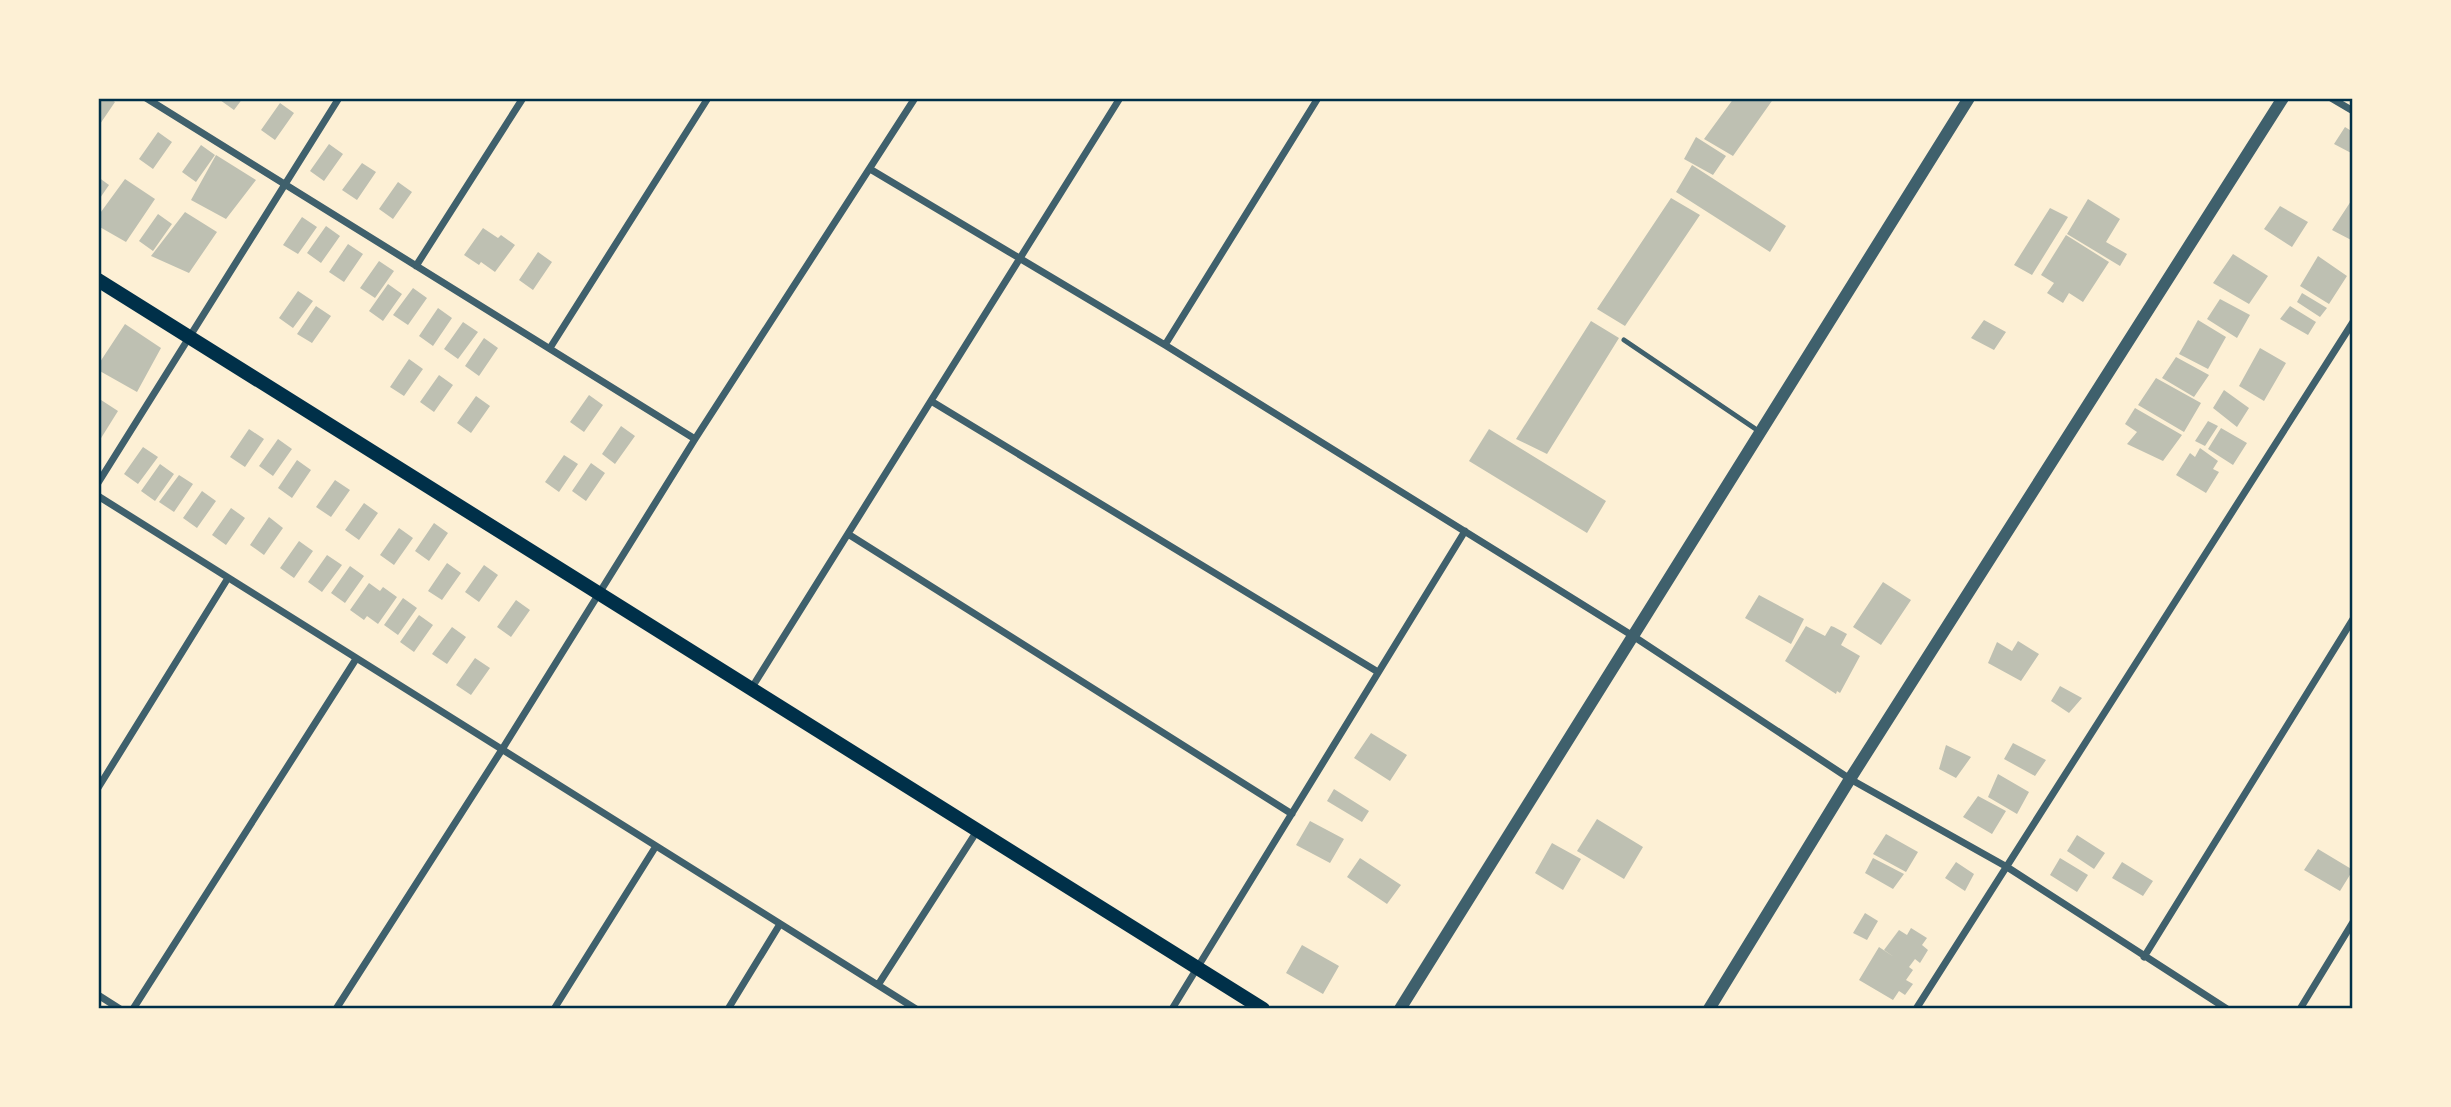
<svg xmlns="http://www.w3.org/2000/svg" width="2451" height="1107" font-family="'Fira Sans',sans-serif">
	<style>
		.building { fill: #bec0b2 }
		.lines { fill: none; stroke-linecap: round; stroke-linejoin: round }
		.service { stroke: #3f606c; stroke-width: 5 }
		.minor { stroke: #3f606c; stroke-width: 7 }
		.tertiary { stroke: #3f606c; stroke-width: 12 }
		.secondary { stroke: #003049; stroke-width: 14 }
		.neatline { fill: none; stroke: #003049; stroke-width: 2.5 }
	</style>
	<rect width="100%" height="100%" fill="#fdf0d5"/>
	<path class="building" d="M98,98h11l6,4 -17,25z
		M221,98h22l-9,12 -14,-10z
		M1734,98h40l-41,58 -29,-17z
		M280,103l14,10 -19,27 -14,-10z
		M2345,127l8,5v22l-19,-10z
		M158,132l14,10 -19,27 -14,-10z
		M1696,137l30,19 -13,19 -29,-16z
		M329,144l14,10 -19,27 -14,-10z
		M201,145l14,10 -19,27 -14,-10z
		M216,155l40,25 -30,39 -35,-19z
		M362,163l14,9 -19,28 -15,-10z
		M1692,165l94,61 -16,26 -94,-60z
		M98,177l11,8 -11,16z
		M125,179l30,20 -29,43 -28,-16v-10z
		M398,182l14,10 -19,27 -14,-10z
		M1671,198l29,17 -75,111 -28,-17z
		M2088,199l32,20 -14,23 21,12 -7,12 -53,-32z
		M2351,201l2,1v39l-21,-11z
		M2280,206l28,16 -16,25 -28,-18z
		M2050,208l18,9 -36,58 -18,-10z
		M185,212l32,20 -28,41 -38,-17z
		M158,214l14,10 -19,27 -14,-10z
		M302,217l15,10 -19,27 -15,-9z
		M326,226l14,10 -19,27 -14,-10z
		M483,228l15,10 3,-3 14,10 -20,27 -14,-10 -2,3 -15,-10z
		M2066,235l43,27 -26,40 -14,-9 -6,10 -16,-10 7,-10 -13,-8z
		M348,244l15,10 -19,28 -15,-10z
		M538,252l14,10 -19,28 -14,-10z
		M2233,254l35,22 -19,28 -36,-21z
		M2318,256l29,20 -18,28 -29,-18z
		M379,261l15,10 -19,27 -15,-10z
		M388,284l14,10 -19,27 -14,-10z
		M413,288l14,10 -19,27 -15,-10z
		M298,291l15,10 -20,27 -14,-10z
		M2302,293l25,15 -7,9 -23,-15z
		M2220,299l30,16 -13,23 -30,-19z
		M316,306l15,10 -19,27 -15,-9z
		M2290,306l26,16 -8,13 -28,-16z
		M438,308l14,10 -19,28 -14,-10z
		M1984,320l22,12 -12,18 -23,-12z
		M2198,320l28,17 -18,32 -29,-15z
		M1591,321l28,17 -72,116 -31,-15z
		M463,322l15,10 -20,27 -14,-10z
		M125,324l36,24 -24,44 -39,-22v-5z
		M484,338l14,10 -19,28 -14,-10z
		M2260,348l26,15 -22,38 -25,-15z
		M2176,357l33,18 -15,22 -32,-19z
		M409,359l14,10 -19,27 -14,-9z
		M439,375l14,10 -19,27 -14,-10z
		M2156,378l45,25 -17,29 -46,-27z
		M2224,390l25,18 -12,19 -24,-19z
		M589,395l14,10 -19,27 -14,-10z
		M476,396l14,10 -19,27 -14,-10z
		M98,398l20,13 -20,32z
		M2135,408l47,27 -19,26 -36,-17 10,-12 -12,-8z
		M2208,421l10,5 -13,20 -10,-5z
		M621,426l14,10 -20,28 -13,-10z
		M2221,428l26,15 -14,22 -25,-16z
		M249,429l15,10 -19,28 -15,-10z
		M1489,429l117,72 -19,32 -118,-72z
		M278,439l14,10 -19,27 -14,-10z
		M143,447l15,10 -20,27 -14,-10z
		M2200,448l18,13 -5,8 6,3 -13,21 -30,-18 14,-22 5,4z
		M564,455l14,9 -19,28 -14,-10z
		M297,460l14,10 -19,28 -14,-10z
		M591,463l14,10 -19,28 -14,-10z
		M160,464l14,10 -19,27 -14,-10z
		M179,475l14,9 -19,28 -15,-10z
		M335,480l15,10 -19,27 -15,-10z
		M202,491l14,10 -19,27 -14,-10z
		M364,503l14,10 -19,27 -14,-10z
		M231,508l14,10 -19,27 -14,-10z
		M269,517l14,11 -19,27 -14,-10z
		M434,523l14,10 -19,28 -14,-10z
		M399,528l14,10 -19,27 -14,-10z
		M299,541l14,10 -19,27 -14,-10z
		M327,555l15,10 -20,27 -14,-10z
		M447,563l14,10 -19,27 -14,-9z
		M484,565l14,10 -19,27 -14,-10z
		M350,566l14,10 -19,27 -14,-10z
		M1883,582l28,18 -30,45 -28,-18z
		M369,583l11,8 3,-4 14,10 -19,27 -11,-8 -3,4 -14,-10z
		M1759,595l45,24 -13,25 -46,-26z
		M403,598l14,10 -19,27 -14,-10z
		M516,600l14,10 -19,27 -14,-10z
		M419,615l14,10 -19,27 -14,-10z
		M1806,626l19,10 6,-10 3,1 13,7 -6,11 19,11 -20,37 -3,-2 -1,3 -51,-33z
		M452,627l14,10 -19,27 -15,-10z
		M2018,641l21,13 -18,27 -33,-18 9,-21 15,9z
		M475,658l15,10 -19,27 -15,-10z
		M2060,686l22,12 -13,15 -18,-12z
		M1371,733l36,22 -17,26 -36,-23z
		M2013,743l33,17 -11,16 -31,-17z
		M1946,745l25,12 -15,21 -17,-9z
		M1998,774l31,18 -12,22 -29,-17z
		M1334,789l35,22 -7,11 -35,-21z
		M1978,796l28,15 -14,23 -29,-17z
		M1597,819l46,28 -19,32 -47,-28z
		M1310,821l34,18 -14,24 -34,-18z
		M1886,834l32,18 -12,20 -33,-18z
		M2077,835l28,18 -11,16 -27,-18z
		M1552,843l29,16 -18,31 -28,-17z
		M2318,849l35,21 -13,21 -36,-21z
		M1360,858l41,27 -14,19 -40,-27z
		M1873,858l31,16 -11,15 -28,-16z
		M2060,858l28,17 -11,17 -27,-17z
		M1956,862l18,12 -9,17 -20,-13z
		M2122,862l31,19 -10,15 -31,-18z
		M1865,913l13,8 -11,19 -14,-7z
		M1911,928l16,10 -5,7 6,5 -8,13 -5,-4 -6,8 4,3 -7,10 7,4 -8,11 -6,-4 -6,9 -34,-20 20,-33 15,10 -10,-7 15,-20 8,5z
		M1302,945l37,21 -16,28 -37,-21z"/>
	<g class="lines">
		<path class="service" d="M1624,340l136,92"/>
		<path class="minor" d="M146,98l549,341
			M2331,98l22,13
			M870,169l295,176 468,291 217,143 157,88 220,142
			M416,266l107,-168
			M1165,345l153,-247
			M550,348l158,-250
			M931,401l447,271
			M98,483l241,-385
			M98,496l818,513
			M848,534l444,280
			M751,689l369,-591
			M98,788l130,-210
			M2144,957l209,-338
			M878,985l99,-154
			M98,995l22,14
			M133,1009l223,-350
			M336,1009l167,-261 192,-309 220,-341
			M554,1009l102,-163
			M728,1009l52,-85
			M1172,1009l293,-478
			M1916,1009l437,-687
			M2300,1009l53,-87"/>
		<path class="tertiary" d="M1400,1009l569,-911
			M1709,1009l141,-230 433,-681"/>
		<path class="secondary" d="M98,280l1165,729"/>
	</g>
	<rect width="2451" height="1107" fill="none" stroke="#fdf0d5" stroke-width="200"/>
	<rect x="100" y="100" width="2251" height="907" class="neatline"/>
</svg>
